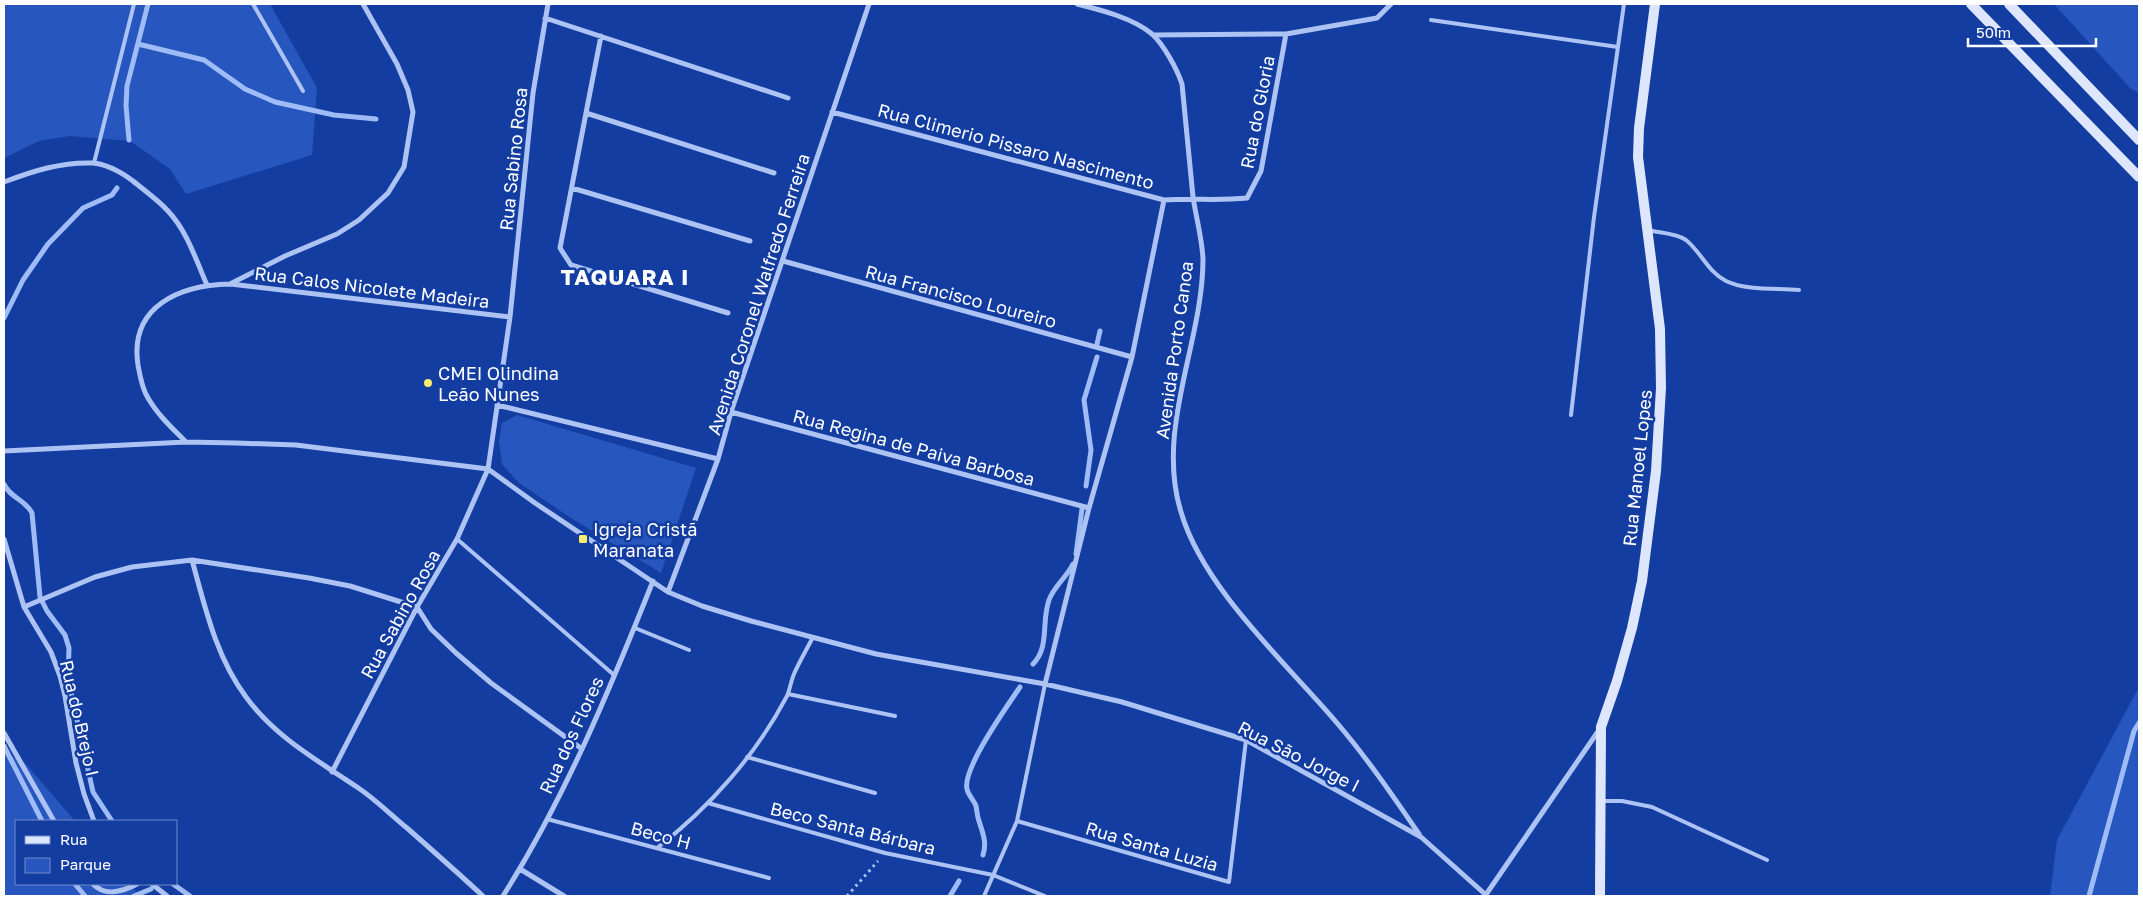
<svg xmlns="http://www.w3.org/2000/svg" width="2143" height="900" font-family="'Golos Text',sans-serif">
	<style>
		.green { fill: #2756bf }
		.lines { fill: none; stroke-linecap: round; stroke-linejoin: round }
		.stream { stroke: #9fbcf7; stroke-width: 5 }
		.path { stroke: #adc3f4; stroke-width: 3; stroke-dasharray: 2.5 4; stroke-linecap: butt }
		.lane { stroke: #adc3f4; stroke-width: 4 }
		.street { stroke: #adc3f4; stroke-width: 5 }
		.secondary { stroke: #dde6fd; stroke-width: 10 }
		.poi-dot { fill: #ffea70; stroke: #133da1; stroke-width: 2 }
		.labels { text-anchor: middle; dominant-baseline: central; stroke-width: 5; stroke-linejoin: round; paint-order: stroke }
		.street-label { font-size: 18px; fill: #fff; stroke: #133da1 }
		.poi-label { font-size: 18px; fill: #fff; stroke: #133da1; text-anchor: start }
		.district-label { font-size: 22px; font-weight: bold; letter-spacing: 1px; fill: #fff; stroke: #133da1 }
	</style>
	<rect width="100%" height="100%" fill="#133da1"/>
	<path class="green" d="M4,4h266l47,84 -5,67 -126,39 -16,-25 -40,-28 -60,-5 -31,5 -35,17z
		M2054,4h85v89l-9,-5z
		M517,415l179,53 -35,105 -90,-55 -52,-35 -17,-19 -3,-23 3,-18z
		M2139,687v209h-89l7,-56z
		M4,752l21,11 50,58h-59v63h113l11,12h-136z"/>
	<g class="lines">
		<path class="stream" d="M138,44l66,16 41,29 30,13 59,13 42,4
			M129,140l-3,-34 1,-20 21,-82
			M4,318l19,-38 25,-36 35,-36 29,-13 5,-7
			M1097,344l3,-13
			M4,484c6,14 21,15 28,29l8,84
			M1086,486l5,-36 -7,-50 13,-43
			M1076,554l6,-45
			M42,601l5,10 18,24 4,13 -1,31 25,113 19,29
			M1033,664c17,-17 8,-42 16,-64 5,-14 18,-23 24,-36
			M4,746l38,75
			M983,855c4,-13 0,-21 -4,-34 -2,-5 -2,-10 -3,-15 -2,-6 -8,-11 -9,-17 -5,-20 41,-84 53,-102
			M75,884l10,12
			M173,884l17,12
			M134,896l17,-7
			M950,896l9,-15
			M2089,896l45,-165 5,-8"/>
		<path class="path" d="M847,896l31,-35"/>
		<path class="lane" d="M253,4l50,87
			M1431,20l187,27
			M94,163l40,-159
			M1648,230c11,3 28,3 38,10 15,12 22,32 40,41 21,10 50,7 73,9
			M1571,415l23,-198 30,-213
			M457,539l157,136
			M635,628l54,22
			M788,694l107,22
			M747,757l128,36
			M1602,801h20l30,6 115,53
			M708,803l177,50 108,22 52,21
			M547,819l222,59
			M1017,821l212,61 17,-142
			M657,848c52,-40 99,-93 130,-152 3,-7 4,-15 7,-22 5,-12 13,-25 19,-37
			M984,896l33,-75 28,-137"/>
		<path class="street" d="M1077,4c24,6 56,14 75,30 12,11 25,35 30,50 4,38 7,75 11,113 3,20 9,41 10,62 0,84 -48,169 -22,253 22,76 105,151 156,211 30,35 56,73 82,111
			M545,18l243,80
			M1153,35l133,-1 91,-16 14,-14
			M601,36l-15,77 188,60
			M832,112l332,88c28,-2 56,1 83,-2l14,-27 25,-137
			M586,113l-26,135 11,17 157,48
			M4,182c29,-11 57,-20 88,-19 16,1 29,9 41,18 12,10 25,19 35,30 19,20 28,49 39,74
			M572,188l178,53
			M783,261l349,96
			M230,284l55,-28 52,-22 22,-14 29,-27 16,-26 9,-55 -5,-22 -11,-26 -34,-60
			M497,405l221,54
			M731,412l358,96
			M186,442c-14,-14 -28,-27 -38,-44 -6,-9 -8,-22 -10,-33 -9,-59 42,-80 92,-81l280,33
			M4,451l182,-9 50,1 60,2 192,24 47,34 133,89 34,14 49,15 125,33 169,30 77,18 124,38 175,97 65,58
			M4,539l20,68 27,45 9,24 5,20 11,67 8,31 10,27
			M192,560c13,47 24,97 54,137 29,40 71,63 111,90 18,12 33,27 50,41 25,22 51,45 76,68
			M668,592l50,-133 13,-47 138,-408
			M24,607l71,-30 37,-10 60,-7 117,18 41,8 67,21 14,22 25,24 35,30 91,66
			M1045,684l44,-176 43,-151 32,-157
			M4,733l50,88
			M332,772l85,-165 40,-68 31,-70 22,-152 23,-224 15,-89
			M520,869l44,27
			M93,884c12,13 31,7 44,0
			M152,884l15,12
			M503,896c62,-98 107,-207 150,-315
			M1485,896l114,-166"/>
		<path class="secondary" d="M1971,4l168,173
			M2009,4l130,136
			M1600,896l1,-169 16,-46 15,-53 10,-47 14,-110 5,-83 -1,-59 -22,-172 1,-29 16,-124"/>
	</g>
	<g class="poi-dot">
		<circle cx="428" cy="383" r="5"/>
		<rect x="578" y="534" width="10" height="10" rx="2.5"/>
	</g>
	<g class="labels">
		<g class="street-label">
			<text transform="translate(1257 112) rotate(-79)">Rua do Gloria</text>
			<text transform="translate(1016 146) rotate(15)">Rua Climerio Pissaro Nascimento</text>
			<text transform="translate(513 159) rotate(-84)">Rua Sabino Rosa</text>
			<text transform="translate(372 287) rotate(7)">Rua Calos Nicolete Madeira</text>
			<text transform="translate(758 294) rotate(-72)">Avenida Coronel Walfredo Ferreira</text>
			<text transform="translate(961 296) rotate(15)">Rua Francisco Loureiro</text>
			<text transform="translate(1174 350) rotate(-82)">Avenida Porto Canoa</text>
			<text transform="translate(914 447) rotate(15)">Rua Regina de Paiva Barbosa</text>
			<text transform="translate(1637 468) rotate(-84)">Rua Manoel Lopes</text>
			<text transform="translate(400 614) rotate(-61)">Rua Sabino Rosa</text>
			<text transform="translate(80 718) rotate(77)">Rua do Brejo I</text>
			<text transform="translate(571 735) rotate(-65)">Rua dos Flores</text>
			<text transform="translate(1299 756) rotate(27)">Rua São Jorge I</text>
			<text transform="translate(853 828) rotate(14)">Beco Santa Bárbara</text>
			<text transform="translate(661 835) rotate(15)">Beco H</text>
			<text transform="translate(1152 846) rotate(16)">Rua Santa Luzia</text>
		</g>
		<g class="poi-label">
			<text x="438" y="373">CMEI Olindina<tspan x="438" dy="21">Leão Nunes</tspan></text>
			<text x="593" y="529">Igreja Cristã<tspan x="593" dy="21">Maranata</tspan></text>
		</g>
		<g class="district-label">
			<text x="625" y="276">TAQUARA I</text>
		</g>
	</g>
	<rect width="2143" height="900" fill="none" stroke="#ffffff" stroke-width="10"/>
	<rect x="15" y="820" width="162" height="65" fill="#133da1" stroke="#718bc7"/>
	<rect x="25" y="836" width="25" height="8" fill="#dde6fd" stroke="#718bc7"/>
	<text x="60" y="845" font-size="15" fill="#ffffff">Rua</text>
	<rect x="25" y="858" width="25" height="15" fill="#2756bf" stroke="#718bc7"/>
	<text x="60" y="870" font-size="15" fill="#ffffff">Parque</text>
	<path d="M1968 38v8h128v-8" fill="none" stroke="#ffffff" stroke-width="2.5"/>
	<text x="1976" y="38" font-size="15" fill="#ffffff" stroke="#133da1" stroke-width="4" paint-order="stroke">50 m</text>
</svg>
